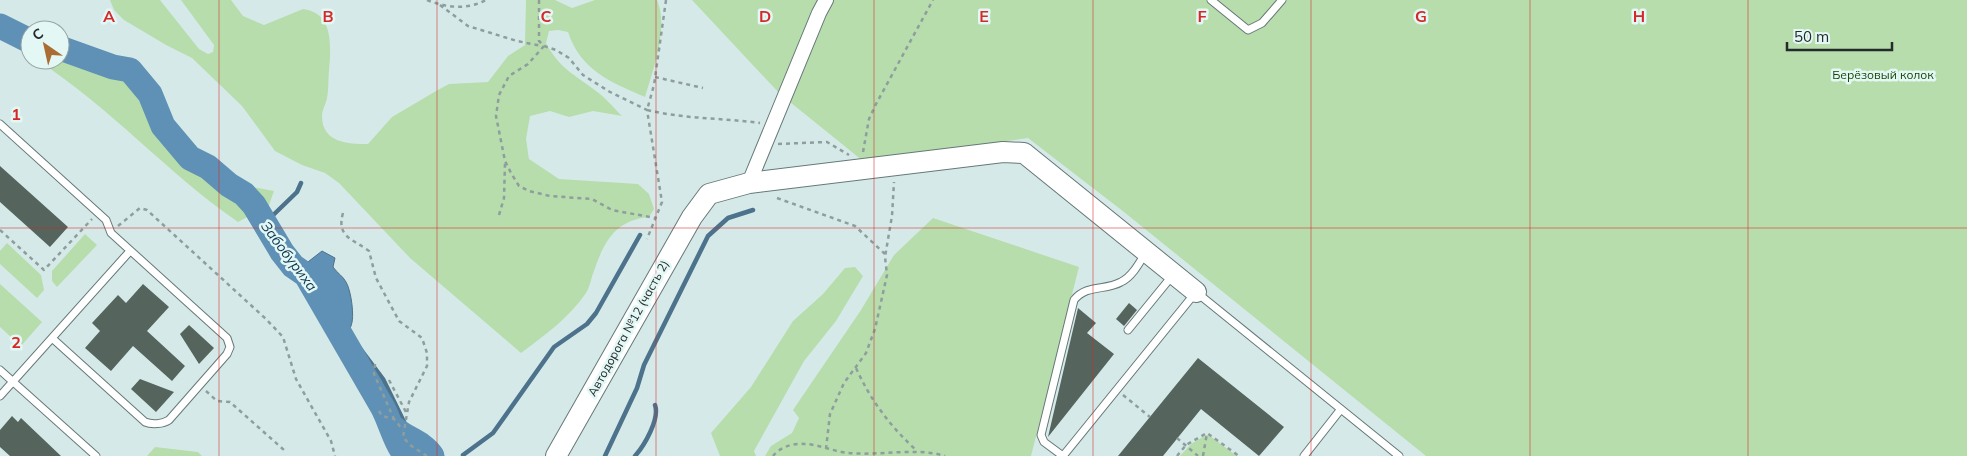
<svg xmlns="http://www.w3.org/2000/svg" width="1967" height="456" font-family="Mulish,sans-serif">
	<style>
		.green { fill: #b7ddad }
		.water { fill: #5f90b5; stroke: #4d728c }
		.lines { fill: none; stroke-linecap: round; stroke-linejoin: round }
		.stream { stroke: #4d728c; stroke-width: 4.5 }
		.river { stroke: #5f90b5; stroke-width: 25 }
		.building { fill: #55645c }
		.lane-casing { stroke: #667877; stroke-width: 9 }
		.street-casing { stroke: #667877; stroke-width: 16 }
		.secondary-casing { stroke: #667877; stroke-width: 22 }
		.path { stroke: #8e9e9d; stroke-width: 2.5; stroke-dasharray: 4 4; stroke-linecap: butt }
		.lane { stroke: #fff; stroke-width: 7 }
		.street { stroke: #fff; stroke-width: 14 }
		.secondary { stroke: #fff; stroke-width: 20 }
		.grid { fill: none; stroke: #d62828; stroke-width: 1; stroke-opacity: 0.55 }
		.labels { text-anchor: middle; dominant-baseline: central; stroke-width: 5; stroke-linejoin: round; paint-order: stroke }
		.park-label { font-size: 12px; fill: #174603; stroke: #e3f7f5 }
		.street-label { font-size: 12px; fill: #242b2b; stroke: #e3f7f5 }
		.water-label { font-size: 14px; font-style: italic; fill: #09324c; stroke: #e3f7f5 }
		.grid-label { font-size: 16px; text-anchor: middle; font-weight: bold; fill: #d62828; stroke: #e3f7f5; stroke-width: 5; stroke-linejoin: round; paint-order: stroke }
	</style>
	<rect width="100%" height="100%" fill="#d5eae8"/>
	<path class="green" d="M110,0h50l39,49 9,5 5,-2 1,-7 -33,-45h50l12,16 21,9 39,-16c31,4 28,37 26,62 -1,8 0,18 -2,27 -1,6 -5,12 -5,18 0,27 26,28 46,28l24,-27 44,-26 13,-7 39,-2 20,-26 17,-11 1,-45h29l17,8 23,-8h62c12,27 -4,70 -12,97 -34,-15 -64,-26 -77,-65l-10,-2 -9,1 -3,12c13,25 29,32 50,48 10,7 18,17 26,25l-29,-5 -24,6 -19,-6 -20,5 -4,23 3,20 30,20 79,5 11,10 5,15 -5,8c-33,3 -45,24 -55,54 -3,7 -4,16 -8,22 -16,24 -42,43 -65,60l-111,-95 -71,-75 -14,-10 -23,-8 -27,-14 -33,-45 -50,-48 -26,-13 -42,-25 -10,-10z
		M692,0h1275v456h-541l-302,-244 -96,-74 -165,23 -83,-67z
		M0,15l34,15h-4v26l-30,-18z
		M60,42l44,17 27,7 20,22 17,38 23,24 62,37 21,4 -5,14 -31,17c-71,-49 -128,-115 -201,-162h23z
		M933,218l146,49 -48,189h-266l6,-10 21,-13 7,-15 -6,-8 68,-100 33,-55z
		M85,234l12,11 -40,42 -5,-6v-10z
		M7,243l34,32 3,15 -7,8 -37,-34v-13z
		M855,267l8,9 -27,45 -32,40 -50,90 2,5h-36l-9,-23 40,-46 42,-66 30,-27 22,-26z
		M0,284l42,38 -21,24 -21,-19z
		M1206,435l4,1 27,20h-57l11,-12z
		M155,447l43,5 4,4h-55z"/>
	<path class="water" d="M322,251l13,7 -2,9c4,6 10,9 13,15 5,8 9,35 5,44 -2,6 -8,6 -13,7l-14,-21 -27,-32 -2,-8z"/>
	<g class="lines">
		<path class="stream" d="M265,223l32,-31 4,-9
			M345,340l14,7 24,32 23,47 26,18
			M463,455l30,-22 61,-86 33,-23 9,-11 44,-78
			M605,456l32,-68 7,-23 64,-129 20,-18 25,-8
			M635,456c9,-10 25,-37 20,-51"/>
		<path class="river" d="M0,26l30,15
			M60,48l53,19 17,3 20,24 13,32 27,32 18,9 21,18 15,9 10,11 28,47 11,14 13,9 77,133c7,13 14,40 24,48
			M394,428c12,11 29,14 38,28"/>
	</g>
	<path class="building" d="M0,166l68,61 -18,20 -50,-45z
		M143,284l26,23 -22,24 38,35 -13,15 -39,-35 -22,25 -26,-23 15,-17 -8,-8 26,-28 8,8z
		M1129,303l8,7 -13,16 -8,-7z
		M1078,308l18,15 -9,10 27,21 -66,83z
		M189,325l25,23 -15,16 -19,-30z
		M1198,358l86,69 -25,29 -58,-47 -38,47h-45z
		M140,379l34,13 -18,20 -25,-23z
		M12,416l6,6 3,-4 40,38h-51l-10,-9v-17z"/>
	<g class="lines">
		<defs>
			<path id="lane" d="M1211,0l37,30 14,-7 20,-23
				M0,124l106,96 5,13 116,105 3,9 -3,7 -58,66c-6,4 -17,5 -24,2l-93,-84
				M1128,330l44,-54
				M0,370l96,86
				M0,396l130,-145
				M1063,456l133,-164 203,164
				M1063,456l-19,-14 -3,-7 33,-135c13,-16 31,-9 47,-18 11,-5 19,-20 25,-30
				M1304,456l37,-47"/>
			<path id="street" d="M749,183l70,-170 7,-13"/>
			<path id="secondary" d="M556,456l136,-239 17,-23 40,-11 254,-31 21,1 172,139"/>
		</defs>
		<use href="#lane" class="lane-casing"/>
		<use href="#street" class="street-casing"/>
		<use href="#secondary" class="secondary-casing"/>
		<path class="path" d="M427,0c20,8 40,10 59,0
			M539,0v41l5,5 12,4 13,8 14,17 27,17 37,18 15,92 -15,37
			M666,0l-12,85 -7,25c37,9 76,8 113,13
			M440,5l28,21 49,15 25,5
			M544,46l-16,18 -19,12 -10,19 -3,21 9,45 6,12 8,13 10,5 21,5 42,3 20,11 43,8
			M655,77l48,11
			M778,144l49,-2 22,13
			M863,152l6,-33 7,-15 57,-104
			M777,198l78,28 30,28
			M343,213c-7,24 10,26 26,38l7,27 23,43 23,17 5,15v13l-18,36 -6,35 7,8 17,11
			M499,215l5,-17 1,-35
			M118,226l22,-18 7,2 119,109 17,18 13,42 35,62 4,15
			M0,230l44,40 48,-51
			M375,364l-1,10 20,45
			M856,368c15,33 34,58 61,83
			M389,380l18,34
			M206,391l11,10 13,1 54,48
			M1123,395l27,22
			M379,411l3,5 12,3 9,11
			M1177,438l21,18
			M826,449l4,-35 14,-31 22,-30 9,-24 12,-54 -2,-18 7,-41 2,-34
			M773,456c7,-9 20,-13 31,-12 15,0 30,8 45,9 31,3 68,-6 96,3
			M1177,456l9,-11 21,-12 32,23
			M1203,456l4,-23"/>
		<use href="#lane" class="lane"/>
		<use href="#street" class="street"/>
		<use href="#secondary" class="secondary"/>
	</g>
	<path class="grid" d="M219,0v456M437,0v456M656,0v456M874,0v456M1093,0v456M1311,0v456M1530,0v456M1748,0v456M0,228h1967"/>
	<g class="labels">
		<g class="park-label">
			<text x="1883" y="74">Берёзовый колок</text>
		</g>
		<g class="street-label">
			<text transform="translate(628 328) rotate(-61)">Автодорога №12 (часть 2)</text>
		</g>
		<g class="water-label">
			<text transform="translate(289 256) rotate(53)">Забобуриха</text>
		</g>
	</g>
	<g class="grid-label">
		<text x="109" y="22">A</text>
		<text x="328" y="22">B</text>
		<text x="546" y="22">C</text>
		<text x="765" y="22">D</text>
		<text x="984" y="22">E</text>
		<text x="1202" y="22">F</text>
		<text x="1421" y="22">G</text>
		<text x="1639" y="22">H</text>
		<text x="16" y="120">1</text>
		<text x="16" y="348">2</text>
	</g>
	<g transform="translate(45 45) rotate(326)"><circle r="24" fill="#e3f7f5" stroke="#97a5a4"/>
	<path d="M0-4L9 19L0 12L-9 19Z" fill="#aa6c32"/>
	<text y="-8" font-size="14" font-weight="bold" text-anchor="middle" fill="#242b2b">С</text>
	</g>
	<path d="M1787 42v8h105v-8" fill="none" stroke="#242b2b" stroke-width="2.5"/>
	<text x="1794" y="42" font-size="15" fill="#242b2b" stroke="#e3f7f5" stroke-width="4" paint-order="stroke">50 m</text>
</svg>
